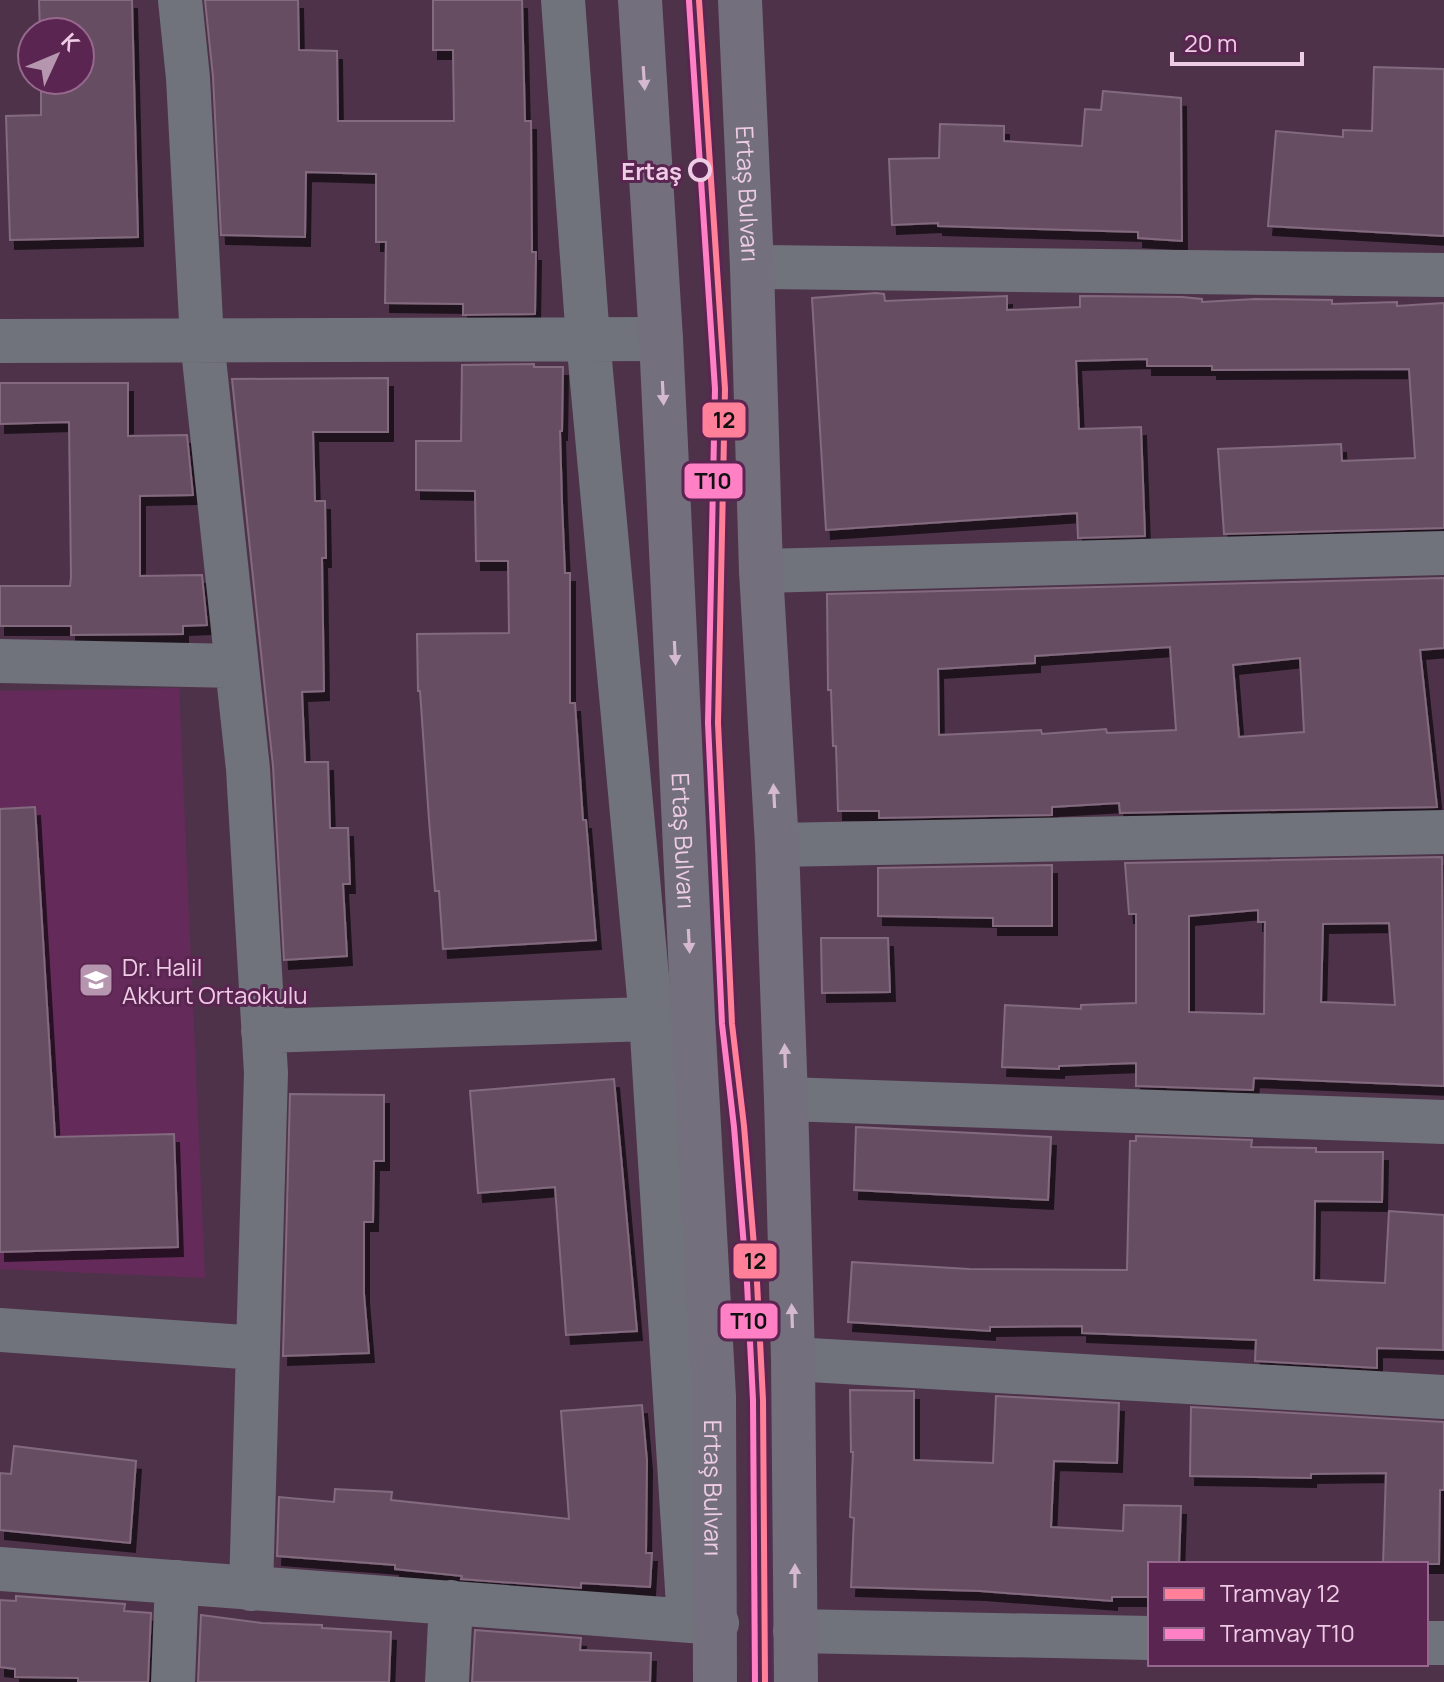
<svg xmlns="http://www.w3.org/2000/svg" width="1444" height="1682" font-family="Manrope,sans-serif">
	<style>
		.built { fill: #642b5a }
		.building { fill: #664e62; stroke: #836a7f; stroke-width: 2; fill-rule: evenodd; filter: url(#shadow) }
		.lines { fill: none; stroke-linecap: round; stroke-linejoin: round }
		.minor { stroke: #70737b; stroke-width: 44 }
		.major { stroke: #736f7d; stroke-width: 44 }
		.tram-1-casing { stroke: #5b2552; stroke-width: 12 }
		.tram-2-casing { stroke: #5b2552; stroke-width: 12 }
		.tram-1 { stroke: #ff8098; stroke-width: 6 }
		.tram-2 { stroke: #ff80c5; stroke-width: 6 }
		.oneway { fill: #d5b9d0 }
		.stop-dot { fill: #5b2552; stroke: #eecce5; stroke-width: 4 }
		.labels { text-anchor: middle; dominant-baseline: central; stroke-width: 6; stroke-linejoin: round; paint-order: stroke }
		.stop-label { font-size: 24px; font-weight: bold; fill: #eecce5; stroke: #5b2552; text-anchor: end }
		.street-label { font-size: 24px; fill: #eecce5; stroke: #5b2552 }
		.poi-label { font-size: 24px; fill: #eecce5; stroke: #5b2552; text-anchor: start }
		.line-badge { stroke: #5b2552; stroke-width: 3 }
		.pale-badge-label { font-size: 22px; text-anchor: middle; font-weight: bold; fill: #111 }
	</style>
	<defs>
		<filter id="shadow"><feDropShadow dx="5" dy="9" stdDeviation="0" flood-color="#0009"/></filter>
	</defs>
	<rect width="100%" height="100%" fill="#4e324a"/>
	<path class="built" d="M179,688l26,590 -205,-9v-578z"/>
	<path class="building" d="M39,0h93l6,237 -128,3 -4,-124 35,-1v-35h39v-48h-40z
		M205,0h93l1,50 38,1 1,70h116l-1,-71h-20v-50h89l3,121h6l1,131h4l-1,62 -72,1v-11l-78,-1 1,-61h-10v-68l-70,-2 -1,65 -84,-2 -8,-158z
		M1374,67l70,2v167l-176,-10 8,-95 67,6v-7l29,1z
		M1103,91l78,7 1,143 -44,-3v-6l-200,-6v-3l-46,2 -3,-66 50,-1 1,-34 64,2v15l78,5 3,-37 16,1z
		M876,293l8,1 1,7 122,-5v14l73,-3v-11l102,1 20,2v3l54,-3 76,1v4l65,-2v4l47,-3v225l-220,6 -6,-85 123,-5 1,17 73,-3 -6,-89 -197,1v-4h-65v-7l-71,2 3,68 62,-2 4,109 -67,2 -1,-25 -251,17 -14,-232z
		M534,364v3h29l-1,64h-2l2,72 3,70h5v130h5l8,117h3l10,120 -153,9 -4,-58h-4l-6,-71 -9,-129h-2l-1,-57 92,-1 -1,-72h-32l-1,-70 -59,-1v-49h45l1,-76z
		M388,378v54h-75l2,69h10l1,57h-4l2,133 -22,1 3,70h23l2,66h18l2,56h-7l4,72 -63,4 -11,-194 -41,-387z
		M0,383h128v53l59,-1 6,60 -53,1v80l62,-1 5,50 -24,1v8l-112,1v-9h-71v-40h70l1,-9 -2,-155 -69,2z
		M1444,578v70l-24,2 17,157 -317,6 -1,-10 -67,4v8l-173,3v-7h-41l-2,-65h-3l-2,-56h-3l-1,-96zM1170,647l6,83 -69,3 -1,-4 -64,5 -1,-4 -102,5 -1,-66 97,-6v-7zM1300,658l4,74 -65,5 -6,-72z
		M35,807l20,330 119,-3 4,113 -178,5v-443z
		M1442,857l2,229 -190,-8 -1,12 -117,-4v-23l-77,3v3l-57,-2 3,-62 76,4v-4l55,-2v-89h-7l-4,-51zM1258,910v12h7l-1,92 -75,-2v-96zM1389,923l6,82 -74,-3 2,-78z
		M1052,865v61h-59v-8l-115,-2v-48z
		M821,938h67l2,54 -68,1z
		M614,1079l23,252 -71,4 -11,-148 -77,6 -8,-102z
		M290,1094l94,1v66h-10l-1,61h-9v72l5,59 -86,3z
		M856,1127l195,10 -3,63 -194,-10z
		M1136,1136l116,4 -1,7 65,1v4h67l-1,50 -67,-1 -1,79 71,3 4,-72 55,4 -1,135 -66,-2v20l-122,-7 1,-21 -174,-7v-7l-92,1v4l-142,-9 4,-60 117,7 158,1 3,-129h6z
		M850,1390l64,1v69l79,3 3,-67 123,7 -2,60 -63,-2 -3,66 72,4 1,-26 57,1 -2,58h-29v33h-38v4l-132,-10 -129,-4 3,-69 -4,-1 3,-65h-2z
		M642,1405l5,56 -1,92h6l-2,34 -69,-4v5l-120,-9 1,-3 -67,-7v-4l-118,-9 2,-59 55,5 1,-13 57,3 -1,8 178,19 -8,-108z
		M1191,1407l253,15v68h-4l-1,74h-56l3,-91 -75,1v4l-121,-2z
		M14,1446l122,15 -6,82 -130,-13v-57l11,1z
		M16,1596l109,8 -1,7 27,2 -3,69h-70v-4l-63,-1v-8l-15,-2v-67l16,1z
		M201,1615l61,8 60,2v3l69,4 -2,50h-191z
		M475,1630l106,8 -1,12 71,3 -1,29h-178z"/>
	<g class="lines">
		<path class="minor" d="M180,0l8,78 14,262 46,429 18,304 -15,516
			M563,0l25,339 63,680 38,602
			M752,267l692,8
			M0,341l661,-2
			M761,571l683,-18
			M0,661l237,5
			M777,845l667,-13
			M263,1031l418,-13
			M786,1099l658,23
			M0,1330l258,18
			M793,1359l651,38
			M0,1569l717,54
			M795,1631l355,7
			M1426,1643h18
			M173,1682l4,-100
			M447,1682l4,-80"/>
		<g class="major">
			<path id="s1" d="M640,0l21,339 32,679 21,378 1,286"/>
			<path id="s2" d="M740,0l12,267 9,304 16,274 9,254 7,260 3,323"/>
		</g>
		<defs>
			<path id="tram-1" d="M699,0l26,389 -7,334 14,301 12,102 13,156 6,118 2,282"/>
			<path id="tram-2" d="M689,1l26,388 -7,334 14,301 12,103 13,156 6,117 2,282"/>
		</defs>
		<use href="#tram-1" class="tram-1-casing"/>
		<use href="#tram-2" class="tram-2-casing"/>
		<use href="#tram-1" class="tram-1"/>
		<use href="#tram-2" class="tram-2"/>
	</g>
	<defs><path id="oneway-solid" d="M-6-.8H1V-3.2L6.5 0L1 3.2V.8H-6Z" transform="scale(2)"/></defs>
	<g class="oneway">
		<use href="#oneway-solid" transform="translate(644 78) rotate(86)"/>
		<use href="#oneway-solid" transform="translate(663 393) rotate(87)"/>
		<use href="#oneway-solid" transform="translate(675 653) rotate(87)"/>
		<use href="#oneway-solid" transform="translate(774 796) rotate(-93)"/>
		<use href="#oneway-solid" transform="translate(689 941) rotate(87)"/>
		<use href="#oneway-solid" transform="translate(785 1056) rotate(-92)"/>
		<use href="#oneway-solid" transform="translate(792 1316) rotate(-92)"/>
		<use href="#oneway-solid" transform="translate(795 1576) rotate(-90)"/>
	</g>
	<defs>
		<symbol id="school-square" viewBox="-11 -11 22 22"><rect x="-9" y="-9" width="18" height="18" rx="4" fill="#b696af" stroke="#5b2552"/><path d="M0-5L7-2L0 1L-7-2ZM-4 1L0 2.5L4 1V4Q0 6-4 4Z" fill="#fff"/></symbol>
	</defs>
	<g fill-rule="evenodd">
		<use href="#school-square" x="76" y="960" width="40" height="40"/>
	</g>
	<circle class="stop-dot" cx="700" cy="170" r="10"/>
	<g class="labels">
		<g class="stop-label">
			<text x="682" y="170">Ertaş</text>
		</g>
		<g class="street-label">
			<text stroke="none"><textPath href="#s2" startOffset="194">Ertaş Bulvarı</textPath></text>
			<text stroke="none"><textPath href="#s1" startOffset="842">Ertaş Bulvarı</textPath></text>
			<text stroke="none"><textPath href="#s1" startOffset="1490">Ertaş Bulvarı</textPath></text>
		</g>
		<g class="poi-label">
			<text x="122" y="966">Dr. Halil<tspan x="122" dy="28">Akkurt Ortaokulu</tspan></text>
		</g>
	</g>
	<g class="line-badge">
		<rect x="701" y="401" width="46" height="38" rx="8" fill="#ff8098"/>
		<rect x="683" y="462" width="61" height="38" rx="8" fill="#ff80c5"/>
		<rect x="732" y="1242" width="46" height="38" rx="8" fill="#ff8098"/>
		<rect x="719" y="1302" width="60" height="38" rx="8" fill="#ff80c5"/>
	</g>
	<g class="pale-badge-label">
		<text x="724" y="428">12</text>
		<text x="713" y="489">T10</text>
		<text x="755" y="1269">12</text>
		<text x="749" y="1329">T10</text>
	</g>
	<rect x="1148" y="1562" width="280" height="104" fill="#5b2552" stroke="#96688d" stroke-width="2"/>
	<rect x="1164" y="1588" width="40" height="12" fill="#ff8098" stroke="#96688d" stroke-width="2"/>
	<text x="1220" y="1602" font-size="24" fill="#eecce5">Tramvay 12</text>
	<rect x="1164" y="1628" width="40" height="12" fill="#ff80c5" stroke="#96688d" stroke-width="2"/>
	<text x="1220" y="1642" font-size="24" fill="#eecce5">Tramvay T10</text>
	<g transform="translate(56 56) rotate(46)"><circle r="38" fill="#5b2552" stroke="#96688d" stroke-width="2"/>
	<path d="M0-6L14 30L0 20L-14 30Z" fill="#b696af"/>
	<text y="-12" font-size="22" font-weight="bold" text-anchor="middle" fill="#eecce5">K</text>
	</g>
	<path d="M1172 52v12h130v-12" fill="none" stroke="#eecce5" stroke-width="4"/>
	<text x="1184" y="52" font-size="24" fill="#eecce5" stroke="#5b2552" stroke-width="6" paint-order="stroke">20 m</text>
</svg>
